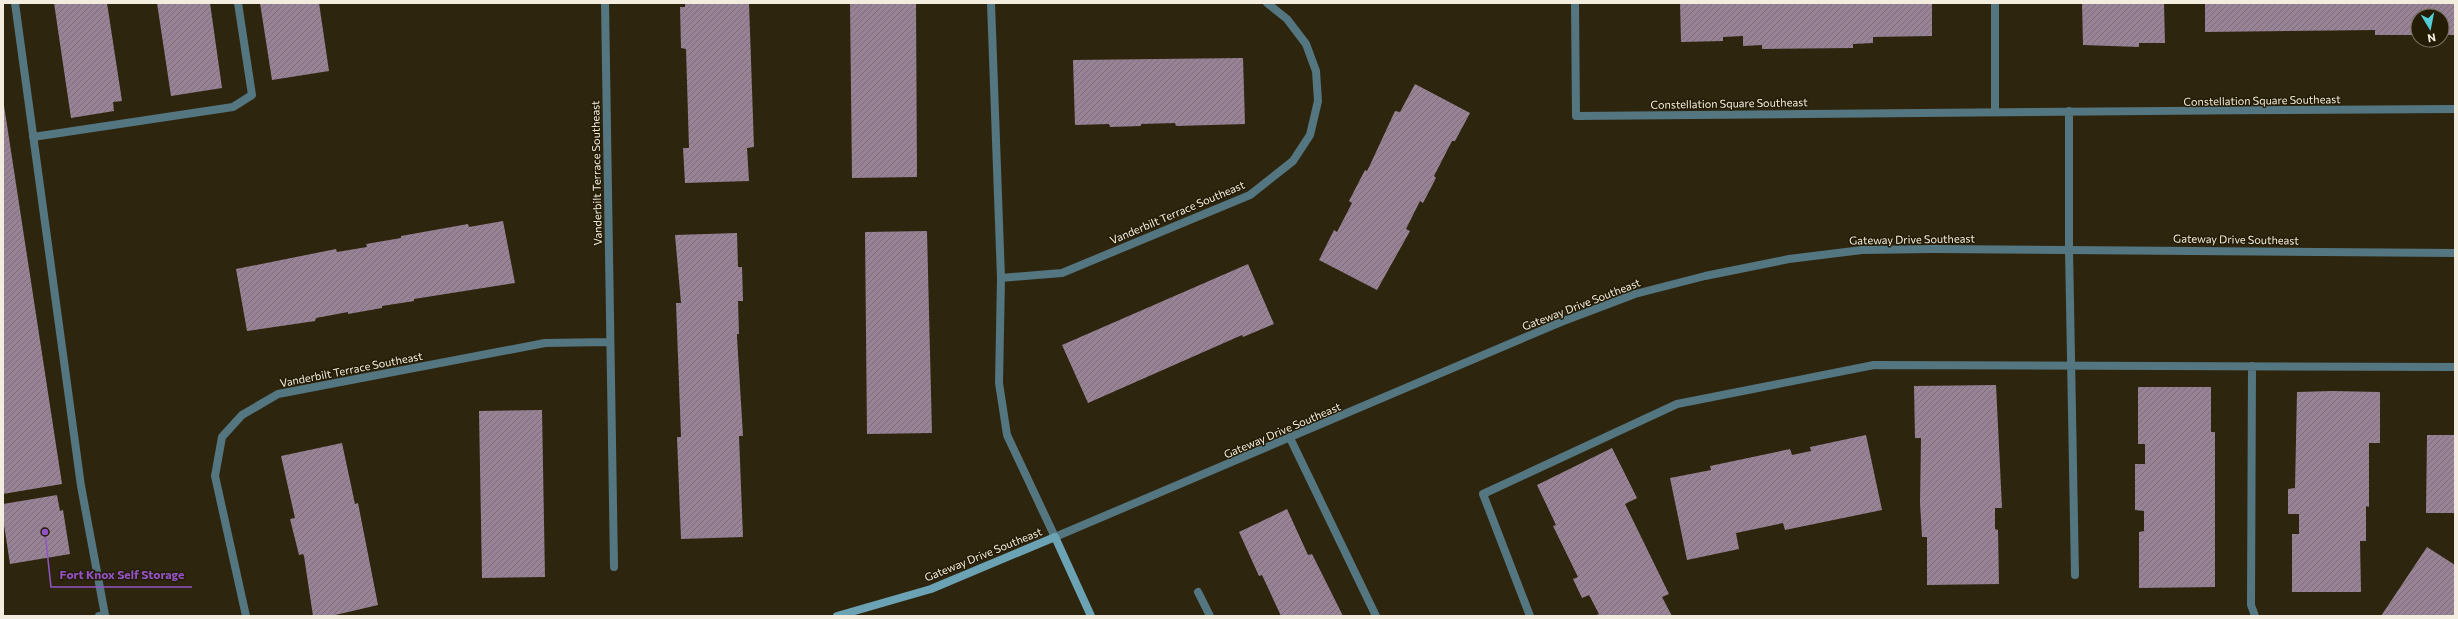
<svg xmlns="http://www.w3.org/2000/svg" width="2458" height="619" font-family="Commissioner,sans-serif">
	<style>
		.building { fill: url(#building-hatch) }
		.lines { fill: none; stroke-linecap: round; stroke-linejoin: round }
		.lane { stroke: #547680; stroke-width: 8 }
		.street { stroke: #547680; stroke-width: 8 }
		.secondary { stroke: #6ca3b4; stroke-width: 8 }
		.labels { text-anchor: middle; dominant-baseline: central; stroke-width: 3; stroke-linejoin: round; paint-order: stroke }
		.street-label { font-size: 11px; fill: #f3ede0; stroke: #241c05 }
		.leader { fill: none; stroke: #9353c6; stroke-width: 1.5 }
		.callout-dot { fill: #9353c6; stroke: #241c05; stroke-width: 1.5 }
		.callout-label { font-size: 12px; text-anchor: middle; font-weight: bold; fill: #9353c6; stroke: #241c05; stroke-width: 3; stroke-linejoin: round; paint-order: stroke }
	</style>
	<defs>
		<pattern id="building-hatch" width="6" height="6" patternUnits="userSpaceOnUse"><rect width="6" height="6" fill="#988295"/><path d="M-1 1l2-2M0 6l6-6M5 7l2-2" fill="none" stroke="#7c6d78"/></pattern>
	</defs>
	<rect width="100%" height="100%" fill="#2e250f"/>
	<path class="building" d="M54,3h53l15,98 -9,1 1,9 -43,7z
		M157,3h53l12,85 -51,8z
		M260,3h59l10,68 -57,9z
		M685,3h64l5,144 -7,1 2,33 -64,2 -2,-35h6l-3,-99 -5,-1 -1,-41h5z
		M850,3h66l1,174 -65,1z
		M1680,3h252v33l-59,1v6l-20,1v4l-91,1v-4l-19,1v-10l-20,1v4l-42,1z
		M2082,3h82l1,40h-26v4l-56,-2z
		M2205,3h250v32h-13v-19h-24v19h-43v-5l-170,2z
		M1243,58l2,66 -69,2 -1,-3 -34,1v2l-31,1 -1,-3 -34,1 -2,-65z
		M1415,84l55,29 -15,28h-3l-18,35 2,2 -13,25 -3,-2 -14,28 4,2 -33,59 -58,-30 15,-30 3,2 15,-29 -3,-2 16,-31 2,1 3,-6 25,-54 5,1z
		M3,99l59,385 -59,10z
		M503,221l12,62 -101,16v2l-32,5v2l-34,6v-2l-32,6 -1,3 -68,10 -11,-62 100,-20 1,3 30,-5 -1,-3 35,-6v-2l67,-12 1,3z
		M927,231l5,202 -65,1 -2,-202z
		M737,233l1,34h4l1,34h-5l1,33h-2v3l6,99h-4l4,101 -62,2 -4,-102h4l-5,-134h5l-6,-68z
		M1248,264l26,60 -31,13 -1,-2 -154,68 -26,-58z
		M1996,385l6,123h-7v21l3,1 1,54 -72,1v-48h-5l-2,-34 1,-65h-6l-1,-52z
		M2138,387h73v45h4v155l-76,1v-56l5,-1v-20l-9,-1v-46h10v-20h-7z
		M2332,391l48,1v51h-11v64l-3,-1v35h-6l1,51h-69v-58h7v-20h-11v-25l7,-1 2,-96z
		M542,410l3,167 -63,1 -3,-167z
		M1866,435l16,75 -97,20 -2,-7 -47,10 3,16 -52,11 -17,-82 41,-8 -1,-4 80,-17 2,6 19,-4 -1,-4z
		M2427,435h28v78h-29z
		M342,443l13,61 3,-1 1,5 19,97 -47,11h-18l-9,-60 -1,-2 -4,1 -9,-36 5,-1 -14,-62z
		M1612,448l25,50 -12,6 44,90 -7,3 10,19h-78l5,-2 -10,-19 -7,3 -9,-19 5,-2 -25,-51 3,-1 -19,-40z
		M57,495l3,16 3,-1 7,44 -60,10 -7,-46v-14z
		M1287,509l21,46 4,-1 31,62h-62l-19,-41 -3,1 -20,-44z
		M2427,547l28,18v51h-74z"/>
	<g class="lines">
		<path class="lane" d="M15,3l66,483 24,129 -6,1
			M33,137l200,-30 19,-12 -14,-92
			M2069,249l6,326
			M2252,366l-1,239 4,11
			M1290,438l86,178
			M1198,592l12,24
			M1530,616l-47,-122 194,-90 197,-39 581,2"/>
		<path class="street" d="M605,3l9,564
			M991,3l10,275 -2,105 8,52 48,102 506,-215 74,-28 70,-18 84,-17 73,-9 71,-1 522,4
			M1575,3l1,113c293,-4 586,-5 879,-7
			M1995,3v107
			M2069,111v138
			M1001,278l61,-5 188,-78 43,-34 17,-26 8,-34 -2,-30 -10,-27 -19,-25 -20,-16
			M246,616l-31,-140 7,-39 20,-22 36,-21 267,-51 63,-1"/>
		<path class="secondary" d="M837,616l94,-27 124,-52 36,79"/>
	</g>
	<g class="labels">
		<g class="street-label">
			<text transform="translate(2262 100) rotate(-1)">Constellation Square Southeast</text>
			<text transform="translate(1729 103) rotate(-1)">Constellation Square Southeast</text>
			<text transform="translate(596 173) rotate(-91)">Vanderbilt Terrace Southeast</text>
			<text transform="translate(1177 212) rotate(-23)">Vanderbilt Terrace Southeast</text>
			<text transform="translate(1912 239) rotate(-1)">Gateway Drive Southeast</text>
			<text transform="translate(2236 239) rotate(1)">Gateway Drive Southeast</text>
			<text transform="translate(1581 304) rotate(-21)">Gateway Drive Southeast</text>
			<text transform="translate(351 369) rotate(-11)">Vanderbilt Terrace Southeast</text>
			<text transform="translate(1282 430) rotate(-23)">Gateway Drive Southeast</text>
			<text transform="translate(983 554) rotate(-22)">Gateway Drive Southeast</text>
		</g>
	</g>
	<path class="leader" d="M45 532L51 587H192"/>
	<circle class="callout-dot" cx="45" cy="532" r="4"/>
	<g class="callout-label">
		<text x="122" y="579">Fort Knox Self Storage</text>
	</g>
	<rect width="2458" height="619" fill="none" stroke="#f3ede0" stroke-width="8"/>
	<g transform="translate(2430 28) rotate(170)"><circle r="19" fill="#241c05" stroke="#77705d"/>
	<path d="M0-3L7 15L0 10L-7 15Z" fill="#52ccd5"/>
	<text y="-6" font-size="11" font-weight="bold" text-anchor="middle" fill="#f3ede0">N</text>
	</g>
</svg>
